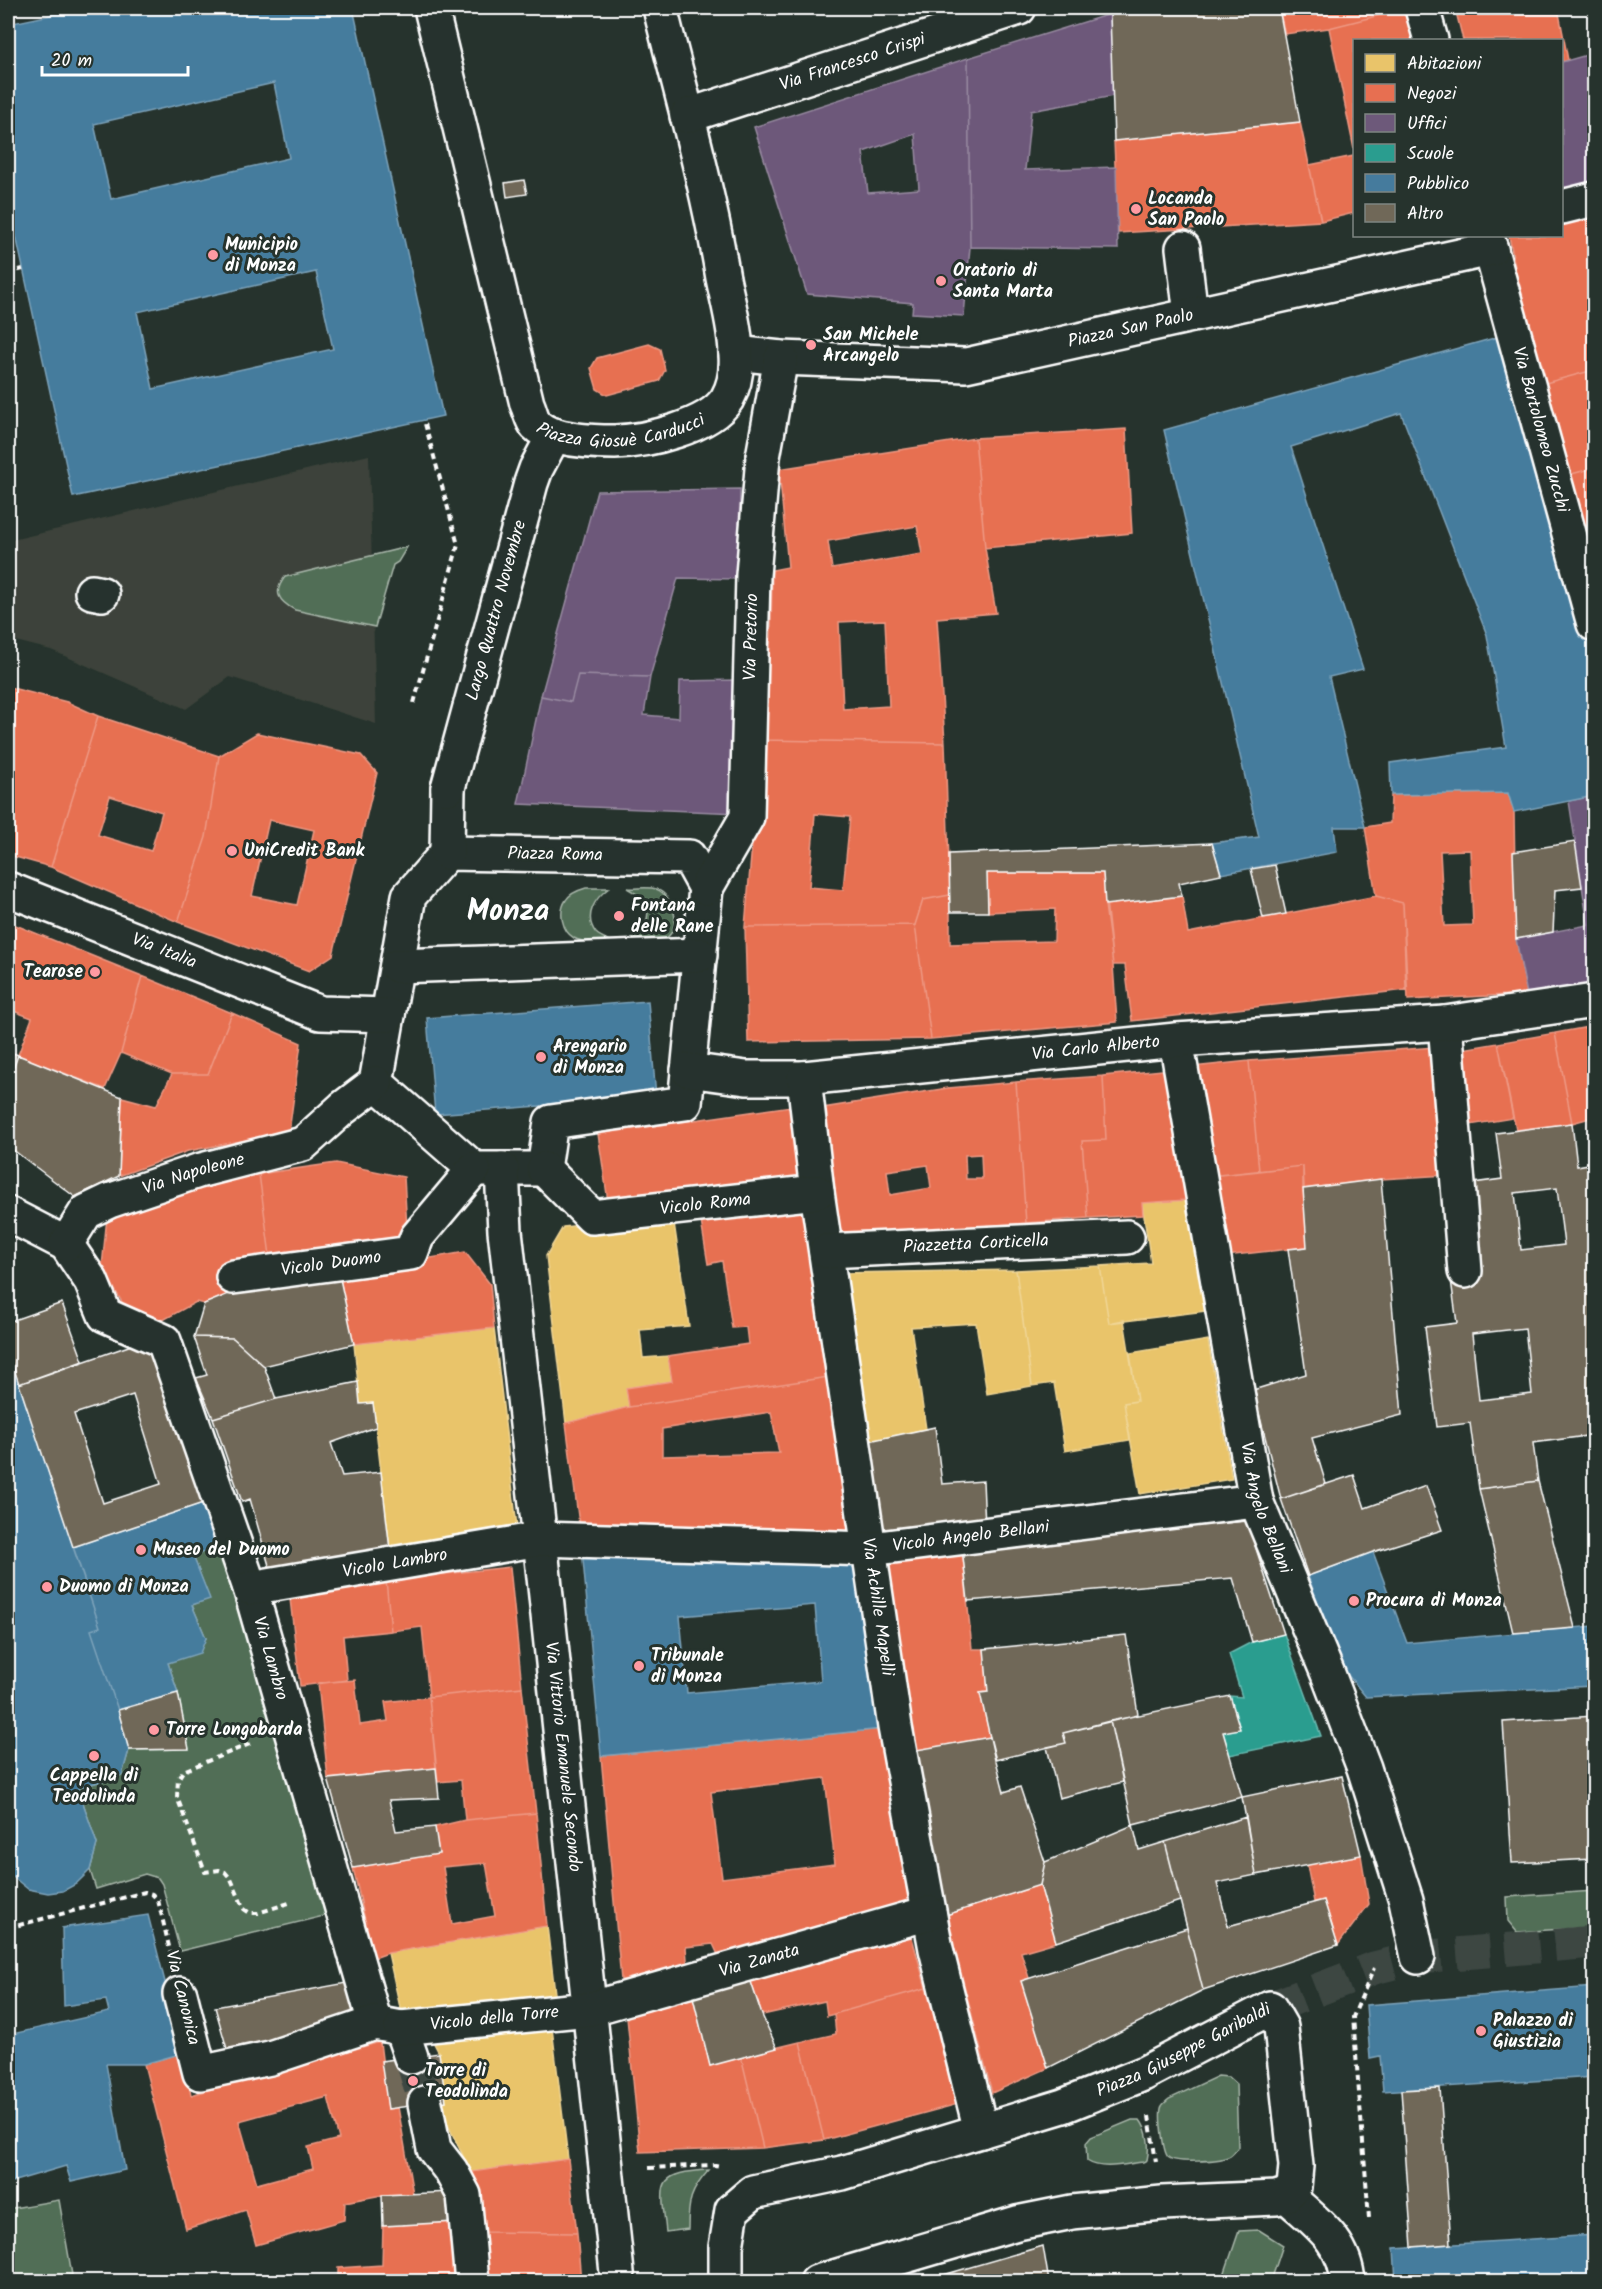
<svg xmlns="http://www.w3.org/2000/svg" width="1602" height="2289" font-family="Kalam,sans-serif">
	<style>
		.built { fill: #3c433a }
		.green { fill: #516e56; stroke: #a8b6aa; stroke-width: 1.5 }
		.homes { fill: #e9c46a; stroke: #f0d697; stroke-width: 1.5 }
		.shops { fill: #e76f51; stroke: #ee9a85; stroke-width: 1.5; fill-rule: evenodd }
		.offices { fill: #6d597a; stroke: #998ba2; stroke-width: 1.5; fill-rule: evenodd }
		.schools { fill: #2a9d8f; stroke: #6abab1; stroke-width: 1.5 }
		.public { fill: #457b9d; stroke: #7da3ba; stroke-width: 1.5; fill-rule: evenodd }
		.building { fill: #706858; stroke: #fff; stroke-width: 1.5; fill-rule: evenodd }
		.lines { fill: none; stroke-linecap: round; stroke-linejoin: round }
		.pedestrian-tunnel { stroke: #3c4742; stroke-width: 33; stroke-dasharray: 33 16; stroke-linecap: butt }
		.minor-tunnel { stroke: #3c4742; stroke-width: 33; stroke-dasharray: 33 16; stroke-linecap: butt }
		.pedestrian-casing { stroke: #fff; stroke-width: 38 }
		.minor-casing { stroke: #fff; stroke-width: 38 }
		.path { stroke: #fff; stroke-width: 4; stroke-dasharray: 6 4.5; stroke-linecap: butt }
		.pedestrian { stroke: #26332d; stroke-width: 33 }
		.minor { stroke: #26332d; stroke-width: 33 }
		.poi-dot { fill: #ff9aa2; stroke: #26332d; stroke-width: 2 }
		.labels { text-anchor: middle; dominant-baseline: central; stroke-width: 6; stroke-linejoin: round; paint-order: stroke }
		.street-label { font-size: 18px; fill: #fff; stroke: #26332d }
		.poi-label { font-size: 18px; font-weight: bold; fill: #fff; stroke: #26332d; text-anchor: start }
		.town-label { font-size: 30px; font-weight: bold; fill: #fff; stroke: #26332d }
	</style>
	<rect width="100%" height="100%" fill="#26332d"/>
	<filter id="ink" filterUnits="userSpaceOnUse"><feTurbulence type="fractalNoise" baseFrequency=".0167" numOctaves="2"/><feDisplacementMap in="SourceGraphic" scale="12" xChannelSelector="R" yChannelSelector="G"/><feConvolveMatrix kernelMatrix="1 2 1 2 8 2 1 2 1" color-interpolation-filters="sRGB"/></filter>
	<g filter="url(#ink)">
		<path class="built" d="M369,455l7,269 -146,-47 -44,32 -135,-59 -43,-11v-98z"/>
		<path class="green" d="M407,547l-9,15 -5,3 -18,62 -80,-17c-17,-9 -22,-18 -10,-33z
			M586,888h23c-14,10 -26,28 -13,45 4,4 12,7 17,9 -12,0 -28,2 -39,-4 -12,-7 -16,-26 -8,-38 4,-7 13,-10 20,-12z
			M627,888c8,1 21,-2 29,1 20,7 28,45 4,52 -10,3 -23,1 -33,2 25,-17 30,-39 0,-55z
			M226,1543l110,370 -156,38 -18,-67 -4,-6 -13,-4 -49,15 -6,-19 7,-26 -19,-56 44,-13 7,-25 59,-1 -10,-56 -10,-30 38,-25 -14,-33 17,-7 -16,-42z
			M1594,1891v36l-77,5 -9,-11 -1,-24z
			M1218,2076l10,1 8,7 2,63c-3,4 -5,8 -10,10 -9,4 -53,7 -60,0 -5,-5 -10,-45 -6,-51 0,-1 6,-6 7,-7z
			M1132,2120h8c8,10 10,27 7,40l-4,2c-17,2 -41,9 -56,-1l-1,-18 5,-6z
			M709,2170c-19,21 -21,32 -21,59l-22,3c-5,-49 -12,-59 43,-62z
			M59,2200l13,75 -34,6h-30v-72z
			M1259,2230l24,15 -12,36h-49l17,-50z"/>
		<path class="homes" d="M1187,1200l18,111 -96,12 -9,-57 51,-3 -9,-60z
			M673,1216l16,110 -49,4 3,28 25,-2 4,25 -46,7 3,19 -63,16 -20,-167 17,-29z
			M1100,1266l9,57 15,-3 13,81 -13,2 6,37 -65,11 -11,-68 -22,3 -16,-116z
			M1016,1270l16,116 -45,8 -11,-71 -65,4 15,102 -57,12 -28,-168z
			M494,1328l24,208 -128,14 -17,-147 -13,1 -6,-60z
			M1208,1340l24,139 -92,15 -16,-91 13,-2 -7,-48z
			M547,1926l9,76 -155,10 -13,-59z
			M551,2020l17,139 -97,13 -25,-51 -7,-68 -11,-21z"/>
		<path class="shops" d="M1279,8h129l-79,20 -44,6z
			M1408,8l11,32h-65v109l-25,-121z
			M1455,8h103l10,52 -6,2v-22h-99z
			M1300,122l21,99 -203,12 -4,-92z
			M1354,156v57l-33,8 -12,-56z
			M1594,211v94l-2,1 2,15v49l-56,15 -29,-149h53v-18z
			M649,344l11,5 5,21 -6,11 -52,14 -10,-6 -6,-21 6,-10z
			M1594,370v98l-30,8 -26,-91z
			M1126,429l6,104 -147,15 -10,-110z
			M975,438l10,110 11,65 -59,5 8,125 -184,-3 10,-104 1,-66 16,-3 -9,-98zM917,526l5,28 -90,15 -4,-28zM885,620l4,86 -46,3 -4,-87z
			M1594,468v110l-30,-102z
			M8,687l59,15 31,14 -47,151 -43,-12z
			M98,716l121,40 -13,81 -28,85 -127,-55zM110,796l52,16 -11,39 -53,-16z
			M257,733l104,22 16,18 -44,182 -24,16 -131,-49 28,-85 13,-81zM269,820l45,10 -17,75 -45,-9z
			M761,740l184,3 5,152 -27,5 -8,25 -170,2zM815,814l35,3 -7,73 -34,-3z
			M1508,793l6,19 2,127 11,55 -119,6 -5,-97 -27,-7 -11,-69 25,-4 1,-28zM1470,850l3,75 -29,1 -4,-75z
			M987,873h116l10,92 4,57 -186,17 -16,-114 8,-25 27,-5v49l104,-3 1,-32 -67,3z
			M1182,896l6,37 188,-37 27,7 3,87 -274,31 -7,-56h-12l-8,-60z
			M8,922l134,54 -21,77 -16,36 -87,-34 14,-37 -24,-9z
			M915,925l16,114 -183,3 -3,-115z
			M142,976l90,37 -24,61h-36l-51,-21z
			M232,1013l69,30 -12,89 -101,19 -69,25 3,-79 34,9 16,-32h36z
			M1594,1026v91l-22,6 -17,-90z
			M1555,1033l17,90 -56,7 -18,-87z
			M1498,1043l15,75 -49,8 -8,-76z
			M1435,1047l12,128 -66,4 -78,10v-23l-44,5 -10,-110z
			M1249,1061l10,110 -49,5 -17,-109z
			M1172,1069l15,131 -45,3 1,12 -55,3 -6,-77 24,-1 -3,-64z
			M1103,1076l3,64 -24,1 6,77 -62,5 -10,-141z
			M1016,1082l10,141 -193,13 -10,-128 125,-20zM981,1154l1,25h-16l-1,-24zM928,1165l3,23 -41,7 -3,-24z
			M791,1106l10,74 -192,28 -11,-74z
			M336,1163l68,14 4,69 -137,17 -12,-89z
			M1303,1166l4,81 -81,9 -16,-80z
			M259,1174l12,89 -35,28 -32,13 -8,-2 -42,23 -27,-14 -25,-44 5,-50 104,-35z
			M810,1204l25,172 -206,31 -3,-19 46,-7 -4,-25 80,-12 -2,-17 -14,1 -10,-67 -14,3 -8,-49z
			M465,1252l25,32 4,44 -140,16 -15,-70z
			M835,1376l28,162 -284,-14 -13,-101 63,-16zM771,1412l8,41 -117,3v-27z
			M962,1548l10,101h12l4,43 -8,1 10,44 -79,14 -26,-197z
			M510,1567l12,120 -93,10 -7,-70 -31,4 -5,-51z
			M386,1580l5,51 -48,5 4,44 -47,6 -11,-96z
			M355,1680l5,45 28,-4 -3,-19 44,-5 7,71 -108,11 -10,-96z
			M522,1687l14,126 -71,7 -4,-40 -23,2 -9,-85z
			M883,1729l27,178 -189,54 -8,-17 -27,3 2,25 -67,8 -20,-224zM825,1778l10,86 -113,14 -11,-86z
			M536,1813l11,113 -159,27 -14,5 -21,-90 86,-14 -4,-27 30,-7zM486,1863l9,53 -43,8 -9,-57z
			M1361,1855l8,49 -31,41 -14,-45 -10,2 -7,-37z
			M1040,1885l16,57 -35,10 8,26 -8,3 27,87 -56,25 -46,-178z
			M911,1934l15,54 -99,28 -2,-15 -63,14 -13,-39z
			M926,1988l32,116 -134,36 -24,-98 36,-8 -2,-20z
			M691,1989l19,77 31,-10 22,92 -123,4 -14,-145z
			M380,2042l8,67 10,-2 15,87 -31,1 -37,7 -1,18 -88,25 -10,-35 -60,19 -42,-165 39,-11 8,42zM328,2097l11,42 -31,8 5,22 -56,15 -18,-63z
			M800,2042l24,98 -61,8 -22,-92z
			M568,2159l9,74 -95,-1 -4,-47 -7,-13z
			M455,2222l2,60h-119v-14l44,-3 1,-39z
			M482,2232l95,1 4,49h-94z"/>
		<path class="offices" d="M1110,14l4,82 -83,15 -6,59 91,-3 2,82 -148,-2 -2,-189z
			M1594,53v128l-32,10v-129z
			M968,58l2,189 -6,69 -52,-3 1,-10 -106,-9 -53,-167zM915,134l4,55 -51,4 -5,-41z
			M740,489l-2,90 -60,-1 -28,99 -72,-2 -7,27 -30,-6 56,-205z
			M578,675l72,2 -6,38 35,3 1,-37 58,-1 2,133 -222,-9 23,-108 30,6z
			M1594,796v188l-67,10 -11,-55 72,-14 -19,-124z"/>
		<path class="schools" d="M1284,1634l37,102 -91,19 -7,-23 17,-3 -10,-33 12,1 -13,-43 23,-12z"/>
		<path class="public" d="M84,8h269l90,408 -370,81 -65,-298v-175zM274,83l15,75 -178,41 -17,-75zM316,272l17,77 -180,40 -16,-77z
			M1498,337l82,260 14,63v136l-80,16 -6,-19 -117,2 -1,-32 116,-16 -19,-112 -86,-222 -110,34 72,222 -34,8 36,150h-31l3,25 -116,22 -9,-31 47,-6 -95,-407z
			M648,1001l8,96 -221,17 -8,-96z
			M8,1351l92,276 -9,3 27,80 11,40 -7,25 -44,13 19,56 -7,26 -14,14 -13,7 -15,2 -20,-4 -20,-16z
			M203,1503l23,40 -33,13 17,43 -18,6 14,33 -6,15 -32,10 10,30 -60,17 -27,-80 9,-3 -27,-80z
			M582,1549l274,8 27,172 -282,27zM815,1605l6,76 -134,12 -7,-77z
			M1373,1552l34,91 187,-17v60l-228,11 -23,-28 -35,-93z
			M148,1915l35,138 -39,11h-38l19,106 -54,12 -5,-16 -58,17v-148l101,-23 -3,-12 -42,6 -2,-78z
			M1594,1987v90l-211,14 -3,-35 -10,2 -4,-53z
			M1594,2235v47h-198l-2,-34z"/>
		<path class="building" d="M1128,8h151l21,114 -186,19 -4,-127z
			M524,180l3,14 -20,3 -2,-14z
			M1575,842l7,45 -27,3 -2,42 -37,7 -3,-87z
			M1212,843l9,31 -42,9 3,13 -77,9 -2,-32h-116l1,39h-38l-1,-58z
			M1275,865l11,49 -23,4 -12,-49z
			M8,1051l10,4 -10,29z
			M18,1055l104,42 -3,79 -44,21 -67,-51v-62z
			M1572,1123l5,43 17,-3v272l-61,8 5,38 -59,8 -9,-66 -33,4 -12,-100 32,-4 -6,-43 27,-3 -12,-93 36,-5 -6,-46zM1557,1188l7,57 -43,5 -6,-57zM1525,1328l7,66 -53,6 -7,-66z
			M1381,1179l21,236 -90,23 14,46 -45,15 -28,-109 53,-16 -18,-125 19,-2 -4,-58z
			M339,1274l15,70 -90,22 -31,-28 -39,-1 10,-33 32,-13z
			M62,1303l21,58 -64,23 -11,-33v-29z
			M194,1337l39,1 31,28 12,33 -63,19 -17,-40 11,-3z
			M146,1340l57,163 -130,44 -54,-163zM133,1395l28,89 -58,19 -29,-89z
			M358,1382l2,22 13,-1 3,24 -45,16 11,33 39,-4 9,78 -118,26 -22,-77 -8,3 -29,-84 63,-19z
			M935,1427l7,57 41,-3 2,46 -100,15 -16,-101z
			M1354,1475l11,33 61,-22 16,44 -69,22 -65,24 -27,-77z
			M1538,1481l37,147 -62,5 -34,-144z
			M1247,1521l37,113 -32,8 -19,-64 -265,23 -6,-53z
			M1126,1635l12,80 -75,18 3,10 -71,17 -15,-67 8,-1 -4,-43z
			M178,1693l11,56 -60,1 -11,-40z
			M1230,1696l10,33 -17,3 19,65 -109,28 -23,-104z
			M1594,1716v143l-82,4 -9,-141z
			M1110,1721l13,61 -64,16 -12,-51 19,-4 -3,-10z
			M990,1737l14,55 16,-5 25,75 -5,23 -94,30 -35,-164z
			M436,1768l3,30 -50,2 7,31 39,-4 4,27 -86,14 -25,-89z
			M1342,1776l19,79 -105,20 -14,-78z
			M1246,1817l10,58 -39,8 11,43 96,-26 14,45 -135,45 -38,-148z
			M1133,1825l6,25 26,-8 15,59 -124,41 -16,-57 5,-23z
			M1187,1928l16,62 -155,78 -27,-87z
			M749,1976l13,39 15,33 -67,18 -19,-77z
			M357,1981l8,35 -96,30 -42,3 -12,-42z
			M439,2053l7,48 -58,8 -7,-48z
			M1440,2088l11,156 -39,3 -11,-157z
			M453,2192l2,30 -72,4 -1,-31z
			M1043,2246l6,36h-130z"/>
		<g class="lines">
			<path class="pedestrian-tunnel" d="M411,2057l14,46"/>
			<path class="minor-tunnel" d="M1270,2008l104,-40 44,-11 176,-15"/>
			<defs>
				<g id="pedestrian">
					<path d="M1422,8l9,32"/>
					<path d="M1562,207l32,-8"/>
					<path id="s1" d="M1487,236l107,388"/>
					<path d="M1183,248l8,67"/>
					<path id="s2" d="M736,353l45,5 185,7 525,-116"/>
					<path d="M92,592l10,2"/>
					<path d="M447,853l242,4 17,31 -21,215 -134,19 -7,47h-70l-98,-86 33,-187z"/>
					<path d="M447,853l1,-65"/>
					<path id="s3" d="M706,888l41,-71 6,-242 10,-118 18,-99"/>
					<path id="s4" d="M8,889l312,124 68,2"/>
					<path d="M397,966l303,-11"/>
					<path d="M1445,1023l20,248"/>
					<path id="s5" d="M1176,1040l80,461 72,173 36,94 42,132 12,57"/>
					<path id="s6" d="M688,1070l58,8h58l372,-38 269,-17 149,-22"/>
					<path id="s7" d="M804,1078l13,114 78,535 41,222 45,182"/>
					<path id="s8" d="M502,1169l3,62 35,308 78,743"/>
					<path id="s9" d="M544,1169l48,48 225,-25"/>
					<path id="s10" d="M8,1214l58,30 25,37 14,34 59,26 86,247 125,435"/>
					<path id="s11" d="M66,1244l20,-32 23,-11 89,-30 105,-27 40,-36 33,-25"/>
					<path id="s12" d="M826,1251l301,-14"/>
					<path id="s13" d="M233,1277l178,-24 6,-16 57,-68"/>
					<path id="s14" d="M250,1588l290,-49 330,10 386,-48"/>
					<path d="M180,1994l20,79 70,-15 105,-35 26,5 10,29"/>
					<path id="s15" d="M401,2028l188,-19 340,-96"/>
					<path d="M425,2103l9,46 17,22 13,24 8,87"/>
				</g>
				<g id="minor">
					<path id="s16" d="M431,8l96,396c3,6 5,17 9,21 15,16 60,17 79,17 32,-1 94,-15 112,-43 8,-14 10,-29 9,-44 0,-25 -8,-52 -13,-77 -15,-91 -41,-181 -63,-270"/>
					<path id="s17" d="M687,116l332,-108"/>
					<path id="s18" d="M448,788l83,-305 5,-14 18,-34"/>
					<path d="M1286,2195c29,27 59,45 62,87"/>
					<path id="s19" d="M726,2282v-35l6,-37 21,-18 89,-19 221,-67 80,-32 127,-66 11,19 15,139 -2,21 -8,8 -10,3 -114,5 -90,9 -55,11 -200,59"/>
				</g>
			</defs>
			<use href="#pedestrian" class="pedestrian-casing"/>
			<use href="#minor" class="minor-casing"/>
			<path class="path" d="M8,273l15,-4
				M414,703l44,-158 -34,-125
				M250,1744l-67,27 -5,8 -1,18 28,75 14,-2 6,2 6,7 13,30 6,4h8l34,-11
				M8,1928l137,-36 7,2 6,6 13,55
				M1149,2116l7,46
				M649,2168l66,-3 5,1
				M1369,2218l-16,-201 21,-49"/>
			<use href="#pedestrian" class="pedestrian"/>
			<use href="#minor" class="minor"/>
		</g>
	</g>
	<g class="poi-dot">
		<circle cx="1136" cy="209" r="6"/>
		<circle cx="213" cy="255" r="6"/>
		<circle cx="941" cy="281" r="6"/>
		<circle cx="811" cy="345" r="6"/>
		<circle cx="232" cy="851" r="6"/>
		<circle cx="619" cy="916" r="6"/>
		<circle cx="95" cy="972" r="6"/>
		<circle cx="541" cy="1057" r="6"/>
		<circle cx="141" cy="1550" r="6"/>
		<circle cx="47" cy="1587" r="6"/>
		<circle cx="1354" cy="1601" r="6"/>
		<circle cx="639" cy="1666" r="6"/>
		<circle cx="154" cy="1730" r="6"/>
		<circle cx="94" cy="1756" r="6"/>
		<circle cx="1481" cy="2031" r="6"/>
		<circle cx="413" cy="2081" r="6"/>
	</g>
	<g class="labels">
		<g class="street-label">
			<text stroke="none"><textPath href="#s17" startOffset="174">Via Francesco Crispi</textPath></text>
			<text stroke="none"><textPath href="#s2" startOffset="399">Piazza San Paolo</textPath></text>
			<text stroke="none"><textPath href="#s16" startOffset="519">Piazza Giosuè Carducci</textPath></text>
			<text stroke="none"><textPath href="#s1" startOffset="201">Via Bartolomeo Zucchi</textPath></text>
			<text stroke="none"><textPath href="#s18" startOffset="184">Largo Quattro Novembre</textPath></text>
			<text stroke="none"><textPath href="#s3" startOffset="262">Via Pretorio</textPath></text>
			<text transform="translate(555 855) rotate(1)">Piazza Roma</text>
			<text stroke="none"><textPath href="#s4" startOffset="168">Via Italia</textPath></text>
			<text stroke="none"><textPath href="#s6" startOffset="410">Via Carlo Alberto</textPath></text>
			<text stroke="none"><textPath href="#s11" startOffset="152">Via Napoleone</textPath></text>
			<text stroke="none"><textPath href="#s9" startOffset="182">Vicolo Roma</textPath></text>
			<text stroke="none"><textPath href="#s12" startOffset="150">Piazzetta Corticella</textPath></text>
			<text stroke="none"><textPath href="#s13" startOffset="99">Vicolo Duomo</textPath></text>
			<text stroke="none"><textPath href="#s5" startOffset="477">Via Angelo Bellani</textPath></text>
			<text stroke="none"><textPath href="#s14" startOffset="726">Vicolo Angelo Bellani</textPath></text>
			<text stroke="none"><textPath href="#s14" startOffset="147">Vicolo Lambro</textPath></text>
			<text stroke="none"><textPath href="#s7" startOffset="534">Via Achille Mapelli</textPath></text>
			<text stroke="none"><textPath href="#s10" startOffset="546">Via Lambro</textPath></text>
			<text stroke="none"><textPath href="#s8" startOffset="591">Via Vittorio Emanuele Secondo</textPath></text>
			<text stroke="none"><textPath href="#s15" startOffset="366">Via Zanata</textPath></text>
			<text transform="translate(182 1998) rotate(76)">Via Canonica</text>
			<text stroke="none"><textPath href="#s15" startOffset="94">Vicolo della Torre</textPath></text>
			<text stroke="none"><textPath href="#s19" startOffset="555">Piazza Giuseppe Garibaldi</textPath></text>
		</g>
		<g class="poi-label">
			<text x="1148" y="199">Locanda<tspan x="1148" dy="21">San Paolo</tspan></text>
			<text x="225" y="245">Municipio<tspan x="225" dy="21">di Monza</tspan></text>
			<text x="953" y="271">Oratorio di<tspan x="953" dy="21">Santa Marta</tspan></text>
			<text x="823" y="335">San Michele<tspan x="823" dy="21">Arcangelo</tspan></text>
			<text x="244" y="851">UniCredit Bank</text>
			<text x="631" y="906">Fontana<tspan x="631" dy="21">delle Rane</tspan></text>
			<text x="83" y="972" text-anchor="end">Tearose</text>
			<text x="553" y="1047">Arengario<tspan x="553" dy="21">di Monza</tspan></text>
			<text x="153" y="1550">Museo del Duomo</text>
			<text x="59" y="1587">Duomo di Monza</text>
			<text x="1366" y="1601">Procura di Monza</text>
			<text x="651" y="1656">Tribunale<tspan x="651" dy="21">di Monza</tspan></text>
			<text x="166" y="1730">Torre Longobarda</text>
			<text x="94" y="1776" text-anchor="middle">Cappella di<tspan x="94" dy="21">Teodolinda</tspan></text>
			<text x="1493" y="2021">Palazzo di<tspan x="1493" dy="21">Giustizia</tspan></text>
			<text x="425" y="2071">Torre di<tspan x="425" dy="21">Teodolinda</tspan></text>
		</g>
		<g class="town-label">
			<text x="508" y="912">Monza</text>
		</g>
	</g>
	<rect width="1602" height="2289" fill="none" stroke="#26332d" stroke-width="30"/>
	<rect x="15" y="15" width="1572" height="2259" fill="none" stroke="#fff" stroke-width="2" filter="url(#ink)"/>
	<rect x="1353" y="39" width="210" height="198" fill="#26332d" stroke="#7d8581" stroke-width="1.5"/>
	<rect x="1365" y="54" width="30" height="18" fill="#e9c46a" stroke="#7d8581" stroke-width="1.5"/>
	<text x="1407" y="69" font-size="18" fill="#ffffff">Abitazioni</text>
	<rect x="1365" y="84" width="30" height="18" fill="#e76f51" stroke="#7d8581" stroke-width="1.5"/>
	<text x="1407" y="99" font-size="18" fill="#ffffff">Negozi</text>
	<rect x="1365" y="114" width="30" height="18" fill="#6d597a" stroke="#7d8581" stroke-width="1.5"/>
	<text x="1407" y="129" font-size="18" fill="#ffffff">Uffici</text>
	<rect x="1365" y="144" width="30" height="18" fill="#2a9d8f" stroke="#7d8581" stroke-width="1.5"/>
	<text x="1407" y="159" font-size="18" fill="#ffffff">Scuole</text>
	<rect x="1365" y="174" width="30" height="18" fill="#457b9d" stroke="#7d8581" stroke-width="1.5"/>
	<text x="1407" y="189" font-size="18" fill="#ffffff">Pubblico</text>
	<rect x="1365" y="204" width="30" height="18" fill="#706858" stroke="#7d8581" stroke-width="1.5"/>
	<text x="1407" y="219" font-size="18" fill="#ffffff">Altro</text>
	<path d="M42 66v9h146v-9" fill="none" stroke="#ffffff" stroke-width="3"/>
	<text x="51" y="66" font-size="18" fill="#ffffff" stroke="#26332d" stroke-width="4.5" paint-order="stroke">20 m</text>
</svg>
